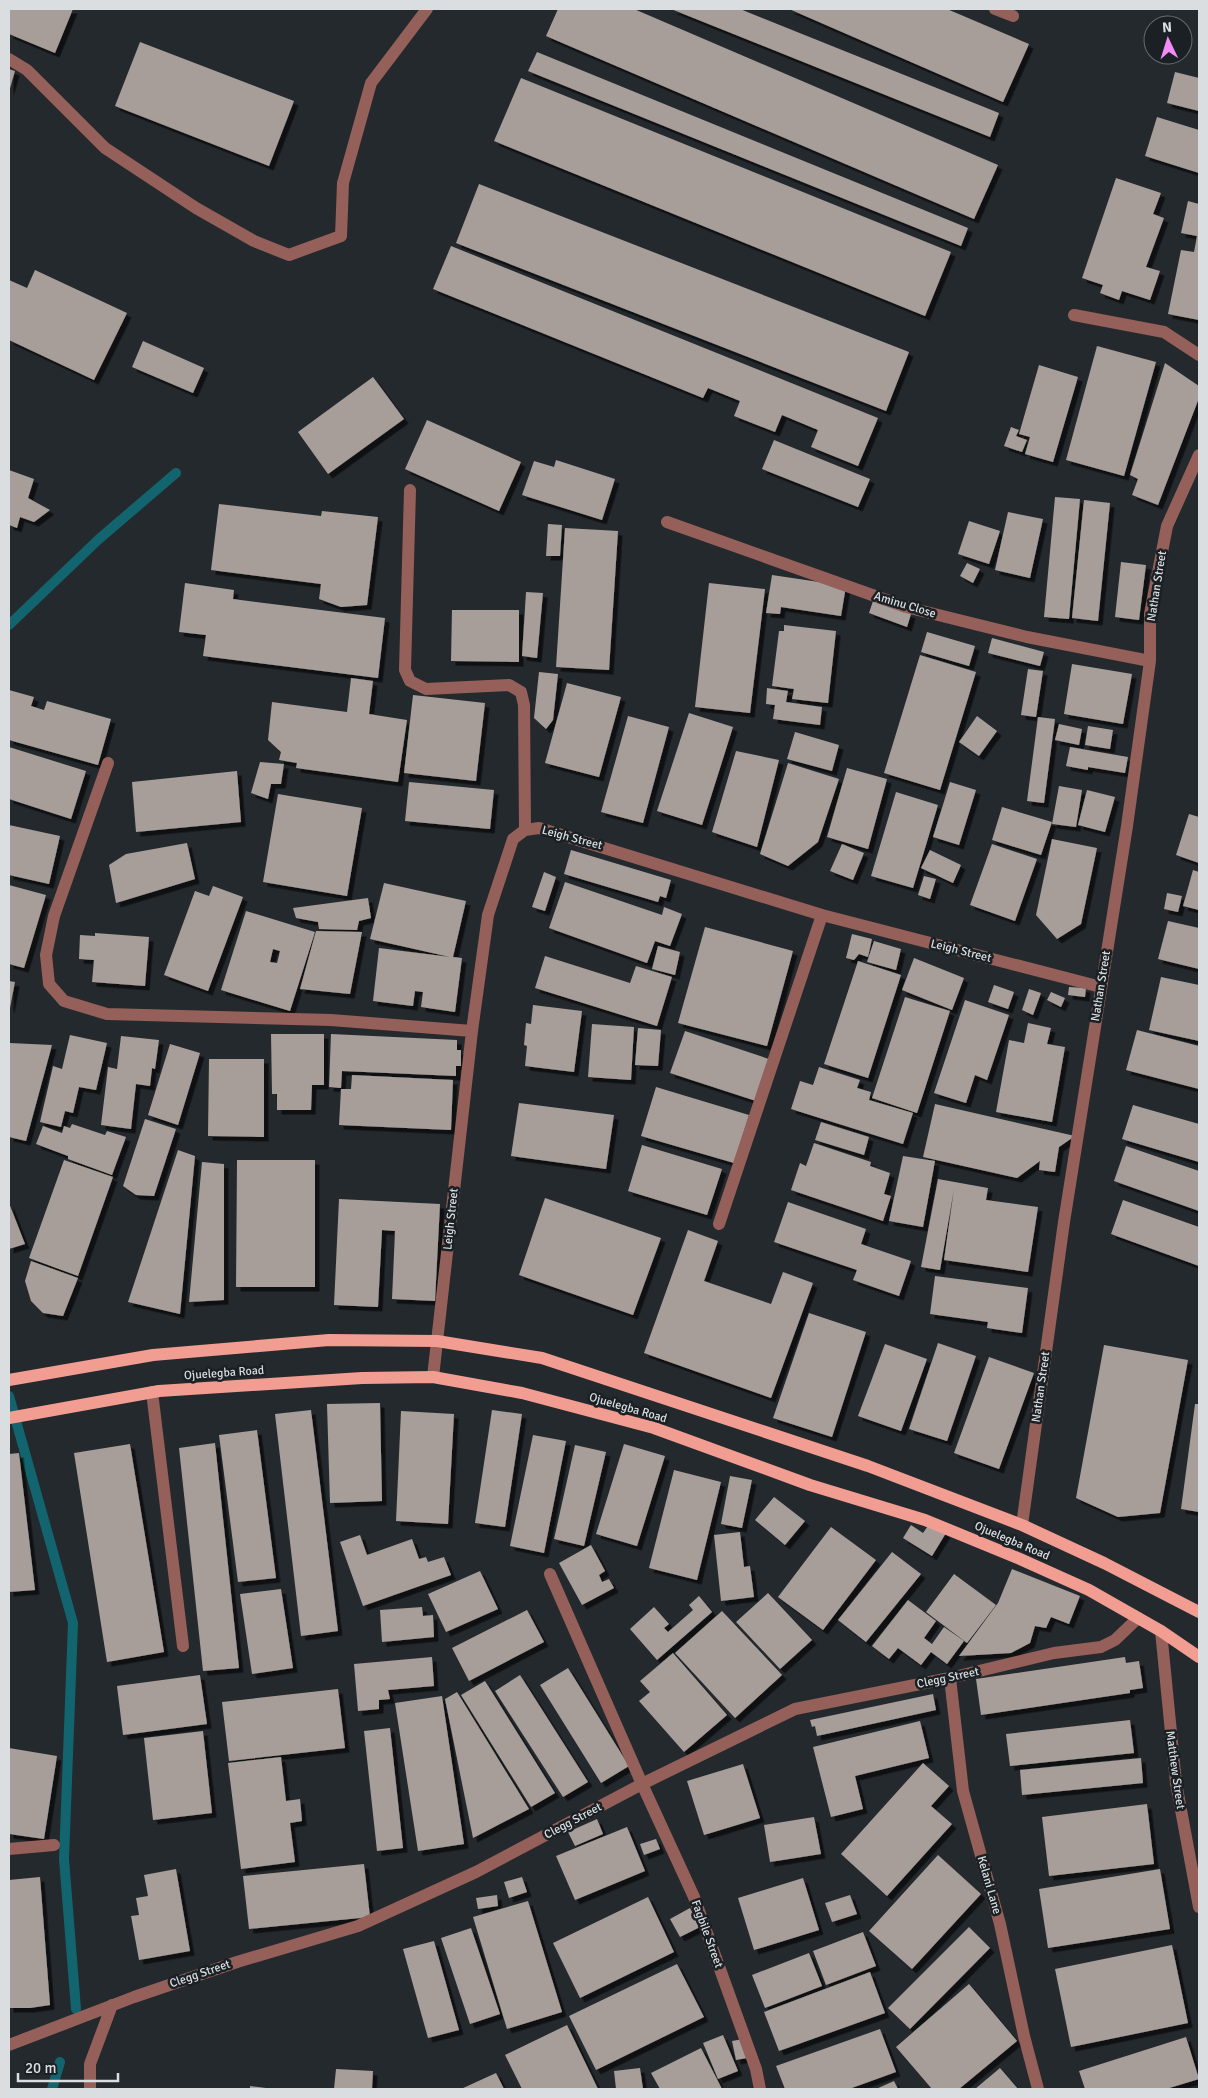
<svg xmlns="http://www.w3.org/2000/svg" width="1208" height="2098" font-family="Signika,sans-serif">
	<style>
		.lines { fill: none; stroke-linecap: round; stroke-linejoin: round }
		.stream { stroke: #12656e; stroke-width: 10 }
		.building { fill: #a79e9a; fill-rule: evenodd; filter: url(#shadow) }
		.minor { stroke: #946059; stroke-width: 12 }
		.major { stroke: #f29d92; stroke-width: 12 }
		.labels { text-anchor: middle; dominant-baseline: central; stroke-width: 5; stroke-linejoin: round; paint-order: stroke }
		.street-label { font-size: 12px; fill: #dadee1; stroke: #1a2024 }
	</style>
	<defs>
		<filter id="shadow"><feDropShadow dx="4.5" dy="4.5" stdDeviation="0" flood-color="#0009"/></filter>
	</defs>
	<rect width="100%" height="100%" fill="#24292e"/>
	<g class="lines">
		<path class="stream" d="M9,625l90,-86 77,-66
			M9,1396l64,227 -9,236 12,150
			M52,2089l8,-27"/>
	</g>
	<path class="building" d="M9,9h64l-18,44 -46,-19z
		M558,9h76l364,156 -24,54 -428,-183z
		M671,9h69l259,104 -9,24z
		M789,9h158l82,35 -26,58z
		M140,42l154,59 -25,65 -154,-60z
		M537,52l431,176 -7,18 -433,-175z
		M9,69l6,2 -6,21z
		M1175,72l24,6v33l-32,-8z
		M521,78l430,174 -26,64 -431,-175z
		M1157,117l42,13v43l-54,-17z
		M1116,178l45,15 -8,21 11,4 -18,49 14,4 -10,29 -28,-9 -3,9 -19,-7 3,-8 -21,-7z
		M479,184l430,168 -23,59 -430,-168z
		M1188,201l11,3v116l-31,-6 13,-64 13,2 3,-16 -16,-3z
		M451,246l427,172 -20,48 -47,-19 7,-17 -36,-15 -7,17 -41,-16 6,-15 -32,-13 -5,10 -270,-109z
		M35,270l92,43 -33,67 -85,-40v-60l18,8z
		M143,341l61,27 -11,25 -61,-26z
		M1097,346l59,16 -32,114 -58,-16z
		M1165,363l34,23v12l-41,107 -26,-10 6,-16 -8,-4z
		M1039,365l39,12 -25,85 -28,-8 5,-17 -11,-3z
		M373,377l31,42 -76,55 -30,-42z
		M427,420l94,42 -22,49 -94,-42z
		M1011,427l8,3 -3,6 11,4 -5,12 -18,-6z
		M774,440l96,39 -12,28 -96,-38z
		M556,460l59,19 -13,41 -80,-25 12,-34 20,6z
		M9,470l25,9 -6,19 22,12 -16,12 -14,-5 -3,11 -8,-3z
		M1055,497l25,2 -11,120 -25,-2z
		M1084,500l26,3 -12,118 -26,-3z
		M219,504l102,12 1,-5 56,6 -11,88 -26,2 -22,-8 2,-15 -110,-14z
		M1008,512l35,7 -13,59 -35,-8z
		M969,521l31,10 -11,33 -31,-10z
		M548,524l14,1 -2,31h-14z
		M565,528l53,3 -9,139 -53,-3z
		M1121,562l25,3 -7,55 -24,-3z
		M967,563l13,6 -7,14 -13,-7z
		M772,575l74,11 -5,30 -60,-9 -1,7 -14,-1z
		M185,583l49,7 -1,9 152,19 -7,60 -175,-22 3,-21 -27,-3z
		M709,583l56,6 -15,124 -55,-6z
		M526,592l17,1 -6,65 -15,-2z
		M873,601l38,13 -4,13 -38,-14z
		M452,610h67v52l-68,-1z
		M784,625l52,6 -8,72 -36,-4 2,-10 -22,-3 7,-55h5z
		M927,632l48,14 -6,20 -48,-14z
		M992,638l52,14 -4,14 -52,-13z
		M920,655l56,17 -36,118 -56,-17z
		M1072,664l60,10 -9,50 -59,-10z
		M1028,669l15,2 -7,46 -15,-2z
		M539,672l19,2 -5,46 -7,9 -12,-11z
		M351,678l22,3 -4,33 38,6 -9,62 -102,-14 1,-5 -18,-3 2,-8 -13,-12 4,-38 75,10z
		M567,683l54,14 -22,80 -54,-14z
		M767,688l21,3 -2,11 36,5 -2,18 -47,-6 2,-14 -9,-1z
		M9,690l25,7 -3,9 13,4 3,-9 64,18 -13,46 -89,-25z
		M413,695l72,8 -9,78 -72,-8z
		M689,713l44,14 -31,98 -45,-14z
		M628,716l41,11 -26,96 -42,-11z
		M977,716l20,15 -18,25 -20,-14z
		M1038,717l17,2 -11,84 -17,-2z
		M1059,724l23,5 -3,16 -24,-5z
		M1088,726l25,4 -3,19 -25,-4z
		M795,732l44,13 -7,26 -45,-12z
		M9,747l77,24 -15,48 -62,-20z
		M1070,747l58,10 -3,16 -37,-6v3l-22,-4z
		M736,751l43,9 -22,87 -45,-15z
		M260,762l24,2 -3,20h-10l-3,15 -17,-6z
		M788,763l51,16 -21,63 -30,24 -28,-12z
		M847,768l40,11 -19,70 -41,-12z
		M237,771l4,51 -105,10 -4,-50z
		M409,782l85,8 -4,39 -85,-8z
		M950,782l26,8 -17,55 -26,-8z
		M1059,786l23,4 -6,37 -24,-3z
		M1087,790l28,7 -10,35 -27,-7z
		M896,792l42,13 -25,83 -42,-12z
		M278,794l84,14 -15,88 -84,-14z
		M1002,807l50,15 -11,33 -49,-15z
		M1189,814l10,3v46l-23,-8z
		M9,825l51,11 -11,48 -40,-9z
		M1052,839l45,9 -16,76 -24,15 -21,-24z
		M187,843l8,36 -79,24 -7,-38 17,-11z
		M842,844l22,9 -11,27 -23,-9z
		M992,844l45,15 -22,62 -45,-16z
		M571,850l100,30 -5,18 -6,-2 -2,6 -94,-28z
		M930,850l31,15 -8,18 -32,-15z
		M1193,870l6,2v38l-16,-4z
		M544,872l12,5 -11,34 -13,-4z
		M924,876l12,3 -6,20 -12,-4z
		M565,882l97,33 2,-8 18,7 -12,32 -15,-5 -8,22 -98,-35z
		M384,883l82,18 -13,56 9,1 -7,54 -34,-5 2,-15 -8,-1 -2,15 -40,-5 6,-53 71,9 -80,-18z
		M9,885l37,10 -22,73 -15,-4z
		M213,886l30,11 -35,94 -44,-16 31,-84 14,5z
		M1167,893l15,3 -4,16 -14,-3z
		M368,898l3,20 -12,3 -2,9 -38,-1 -1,-7 -22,-4 -3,-10z
		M246,911l69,21 -25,79 -69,-21zM273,949l7,2 -3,12 -7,-1z
		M1168,921l31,7v41l-41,-10z
		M705,927l88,24 -26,95 -89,-23z
		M316,931l46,1 -12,62 -50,-5z
		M95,933l54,4 -4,49 -53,-4 2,-22 -15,-1 1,-24 15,1z
		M852,934l20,5 -4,18 -9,-3 -5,6 -8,-2z
		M874,941l27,8 -5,21 -29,-8z
		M658,946l22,6 -5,23 -23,-6z
		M545,956l85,27 6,-17 36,11 -15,49 -122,-38z
		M914,958l50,20 -12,32 -50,-20z
		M858,961l43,14 -33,103 -44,-14z
		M1161,977l38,8v56l-50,-11z
		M9,981l6,1 -5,26h-1z
		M994,985l20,7 -6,17 -20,-7z
		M1069,987l17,1 -1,9 -17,-2z
		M1029,989l12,4 -8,22 -11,-5z
		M1051,992l14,6 -4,9 -14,-7z
		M905,997l45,14 -33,102 -45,-15z
		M965,1000l44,15 -22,65 -12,-5 -9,28 -32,-10z
		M533,1005l49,6 -8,61 -49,-6 2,-20 -3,-1 2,-22 5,1z
		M1028,1023l23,5 -4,16 18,3 -13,75 -56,-10 13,-72 15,3z
		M592,1024l42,3 -3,53 -43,-3z
		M638,1028l23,2 -3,36 -23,-1z
		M1137,1030l62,16v43l-73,-19z
		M685,1031l87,29 -13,42 -89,-29z
		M271,1034h53v51h-12l-1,25h-34v-16h-5z
		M331,1034l126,6v10h4v16h-5v10l-114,-5 -1,17 -12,-1z
		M70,1035l37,8 -11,47 -17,-3 -6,26 -8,-2 -4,16 -21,-5 13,-56 9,3z
		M121,1036l38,4 -4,29 -3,-1 -2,18 -14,-2 -5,45 -30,-4 7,-58 9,2z
		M10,1043l42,2 -26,96 -17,-4z
		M170,1044l30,9 -22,72 -30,-10z
		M209,1059h55v78l-56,-1z
		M819,1067l41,13 -3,8 14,4 -2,8 44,13 -10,31 -112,-35 9,-28 13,4z
		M352,1075l101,5 -2,50 -112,-5 2,-36h10z
		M656,1087l93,28 -15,48 -93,-27z
		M519,1103l95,12 -8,54 -95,-13z
		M935,1104l140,32 -16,11 -4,25 -16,-2 1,-9 -23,17 -94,-21z
		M1133,1105l66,19v38l-77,-23z
		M145,1119l31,10 -22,67 -18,-1 -13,-9z
		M821,1122l48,15 -5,18 -49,-15z
		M72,1124l33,11 2,-4 19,6 -14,38 -44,-16v-3l-32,-12 7,-18 19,7 2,-7 6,2z
		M814,1143l57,19 -1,4 20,7 -6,21 7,2 -8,25 -92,-31 9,-27 6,3z
		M642,1145l80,24 -15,46 -79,-24z
		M1126,1146l73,25v40l-85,-30z
		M178,1150l17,6 -15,158 -52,-12z
		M903,1156l32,5 -12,66 -34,-6z
		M64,1160l49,17 -35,99 -49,-18z
		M237,1160h78v127h-79z
		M202,1162l22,2v136l-35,2z
		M938,1179l50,9 -2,12 52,7 -10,65 -84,-12 10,-71 -14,81 -19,-3z
		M545,1198l116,40 -28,77 -114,-40z
		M339,1199l101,5 -5,97 -43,-2 3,-68 -13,-1 -4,77 -44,-2z
		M1123,1200l76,27v39l-88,-32z
		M788,1202l78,27 -5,15 50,17 -12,35 -46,-16 4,-10 -83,-28z
		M9,1203l16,41 -16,5z
		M688,1230l30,11 -14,40 67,23 12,-32 30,11 -42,115 -127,-45z
		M31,1261l47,17 -15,38 -20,-3 -12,-12 -6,-20z
		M935,1276l93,12 -6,45 -35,-5 1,-6 -58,-8z
		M809,1313l57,19 -34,105 -59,-19z
		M938,1343l38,13 -29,85 -38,-12z
		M885,1344l42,15 -26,72 -43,-15z
		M1104,1345l84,15 -28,153 -42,4 -42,-19z
		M989,1357l45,16 -35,96 -45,-16z
		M380,1403l2,98 -52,2 -3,-99z
		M1195,1404h4v108l-18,-3z
		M311,1410l27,221 -37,5 -26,-222z
		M492,1410l30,4 -17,113 -30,-4z
		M401,1411l53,3 -6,110 -52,-3z
		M257,1430l19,148 -38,4 -19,-147z
		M533,1435l33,6 -22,112 -34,-7z
		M215,1443l24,225 -36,3 -24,-223z
		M130,1444l34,208 -57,10 -33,-209z
		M624,1444l41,12 -28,90 -41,-12z
		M575,1445l31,7 -22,94 -30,-7z
		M19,1453l16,137 -26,2v-138z
		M674,1470l47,12 -24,98 -48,-12z
		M730,1476l22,4 -10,48 -21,-4z
		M774,1497l31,24 -20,24 -30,-25z
		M930,1523l16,10 -14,23 -29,-18 8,-13 12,8z
		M831,1527l45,33 -53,70 -45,-33z
		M740,1532l4,35 6,-1 4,31 -33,4 -7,-66z
		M360,1535l7,20 45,-16 7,20 7,-2 2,5 16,-5 7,18 -88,31 -23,-64z
		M591,1545l14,26 -6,4 3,7 7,-3 5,9 -32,17 -23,-42z
		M892,1552l29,22 -55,68 -28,-22z
		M1012,1569l68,27 -11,28 -18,-7 -5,11 -11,-2 -5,17 -19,10 -52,3 39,-53z
		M480,1571l18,38 -52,23 -18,-38z
		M954,1574l42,31 -29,38 -41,-31z
		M281,1589l12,79 -41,6 -12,-80z
		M768,1593l44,47 -32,29 -44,-47z
		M699,1596l13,16 -55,48 -27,-31 24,-22 15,17 -5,4 4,4 25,-22 -4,-5z
		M908,1600l28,21 -12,17 8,6 12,-17 20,14 -17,23 -16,-12 -10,13 -23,-17 -9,11 -17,-13z
		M422,1607l1,9 10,-1 1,22 -52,5 -2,-32z
		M527,1610l17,32 -75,39 -17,-33z
		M722,1611l60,64 -47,43 -60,-65z
		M673,1653l54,62 -43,37 -45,-51 11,-9 -10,-11z
		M432,1657l2,29 -46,4 2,9 -11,1v9l-21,2 -4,-47z
		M1125,1657l1,6 13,-2 4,27 -13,2v3l-149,22 -5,-36z
		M568,1668l61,98 -28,17 -61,-98z
		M200,1675l7,49 -84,11 -6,-49z
		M520,1675l68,107 -25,15 -68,-106z
		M485,1681l70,112 -24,14 -70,-112z
		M338,1689l7,59 -116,13 -7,-59z
		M457,1692l72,117 -56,29 -28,-139z
		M933,1694l3,16 -119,26 -2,-10 -3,1 -2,-7z
		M442,1696l22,148 -46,7 -23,-148z
		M1130,1720l4,33 -124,13 -4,-32z
		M920,1721l9,37 -74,18 8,33 -32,8 -18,-70z
		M390,1728l13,120 -26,3 -13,-120z
		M203,1731l9,82 -59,7 -9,-82z
		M9,1748l48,8 -13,83 -35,-5z
		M281,1757l5,44 14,-2 2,22 -12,2 5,39 -54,7 -13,-106z
		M1141,1758l2,25 -121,12 -2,-25z
		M923,1763l26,23 -18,20 21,18 -65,72 -46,-42z
		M743,1764l17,54 -56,17 -17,-54z
		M1147,1804l7,60 -105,12 -7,-59z
		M814,1817l7,37 -51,8 -6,-37z
		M597,1819l6,15 -28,12 -7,-14z
		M627,1827l18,44 -70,29 -19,-44z
		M656,1839l4,10 -16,6 -4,-11z
		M938,1855l43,39 -69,75 -43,-38z
		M364,1864l6,53 -121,12 -6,-53z
		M176,1869l14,82 -51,9 -8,-44 8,-1 -3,-17 12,-2 -4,-21z
		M1160,1869l10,60 -122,19 -9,-59z
		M40,1877l10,128 -20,3h-21v-128z
		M522,1877l5,15 -18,6 -5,-16z
		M803,1878l16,52 -65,20 -16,-52z
		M497,1895l1,11 -20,3 -2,-11z
		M850,1895l7,19 -25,8 -7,-19z
		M648,1897l26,55 -94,46 -27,-55z
		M528,1901l34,111 -55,17 -34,-112z
		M690,1908l10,19 -20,10 -10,-18z
		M969,1927l21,21 -80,81 -22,-21z
		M471,1928l29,86 -30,10 -29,-86z
		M863,1932l13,34 -50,19 -13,-34z
		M434,1941l25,89 -31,8 -25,-89z
		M1172,1945l16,78 -117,24 -16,-78z
		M809,1953l13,33 -57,22 -13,-33z
		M677,1964l27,53 -108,53 -27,-54z
		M870,1972l15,41 -106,38 -15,-39z
		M969,1984l48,57 -58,48h-27l-36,-42z
		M567,2025l31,64h-76l-17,-34z
		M880,2029l16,43 -47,17h-64l-9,-23z
		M723,2035l15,36 -20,8 -15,-36z
		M1186,2037l13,42 -33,10h-81l-6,-18z
		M743,2039l4,19 -11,2 -4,-19z
		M701,2048l21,41h-62l-9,-16z
		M640,2068l3,21h-27l-2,-18z
		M1000,2068l18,21h-43z
		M336,2069l37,2 -1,18h-38z
		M496,2073l8,16h-43z
		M894,2081l4,8h-22z
		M250,2086l16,2v1h-16z"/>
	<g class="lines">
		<path class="minor" d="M995,9l18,7
			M9,59l18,11 78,78 91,60 58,33 35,14 52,-19 2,-53 28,-100 56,-74
			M1074,315l90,17 35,23
			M410,490l-5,180 5,11 16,8 83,-4 12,7 3,13 1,125
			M667,522l239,85 121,30 123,24
			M108,763l-54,153 -8,39 3,29 15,17 43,13 224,6 141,11
			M719,1224l103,-309
			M433,1377l39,-346 16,-116 25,-76 12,-9 14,-2 283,87 279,72
			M152,1392l31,254
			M1022,1525l42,-303 63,-396 23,-165v-47l17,-88 32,-71
			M550,1574l92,210 52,113 62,172 4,20
			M1161,1631l15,152 23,124
			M950,1678l13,113 37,133 24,112 14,53
			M9,1849l45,-4
			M9,2045l125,-48 103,-35 121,-36 118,-54 166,-88 153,-75 155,-31 104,-25 47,-6 14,-7 23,-22
			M90,2089v-25l22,-59"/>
		<path class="major" d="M9,1380l144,-25 176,-15 108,1 105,17 326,108 154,59 82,38 95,49
			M9,1418l150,-27 203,-13 71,-1 89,16 132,35 156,57 115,35 95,39 69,31 72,41 38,26"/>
	</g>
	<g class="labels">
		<g class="street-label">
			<text transform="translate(1157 586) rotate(-81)">Nathan Street</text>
			<text transform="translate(905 605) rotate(17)">Aminu Close</text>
			<text transform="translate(572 838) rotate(15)">Leigh Street</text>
			<text transform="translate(961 951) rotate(14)">Leigh Street</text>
			<text transform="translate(1101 986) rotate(-81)">Nathan Street</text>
			<text transform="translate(451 1219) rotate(-84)">Leigh Street</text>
			<text transform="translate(224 1373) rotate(-4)">Ojuelegba Road</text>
			<text transform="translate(1041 1387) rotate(-82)">Nathan Street</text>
			<text transform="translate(628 1408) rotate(16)">Ojuelegba Road</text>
			<text transform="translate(1012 1541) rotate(23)">Ojuelegba Road</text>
			<text transform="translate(948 1678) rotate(-12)">Clegg Street</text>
			<text transform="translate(1175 1770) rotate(82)">Matthew Street</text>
			<text transform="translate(573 1821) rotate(-28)">Clegg Street</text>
			<text transform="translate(989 1885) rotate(74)">Kelani Lane</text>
			<text transform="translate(707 1934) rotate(70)">Fagbile Street</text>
			<text transform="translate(200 1974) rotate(-19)">Clegg Street</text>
		</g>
	</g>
	<rect width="1208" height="2098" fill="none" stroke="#dadee1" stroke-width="20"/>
	<g transform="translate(1168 40) rotate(356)"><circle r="24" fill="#1a2024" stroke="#676c70"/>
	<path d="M0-4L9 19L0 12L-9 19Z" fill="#f18bf5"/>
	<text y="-8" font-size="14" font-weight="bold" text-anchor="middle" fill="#dadee1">N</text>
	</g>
	<path d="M18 2073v8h100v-8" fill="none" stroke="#dadee1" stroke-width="2.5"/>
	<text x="25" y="2073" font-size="15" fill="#dadee1" stroke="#1a2024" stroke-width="4" paint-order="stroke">20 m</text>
</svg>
